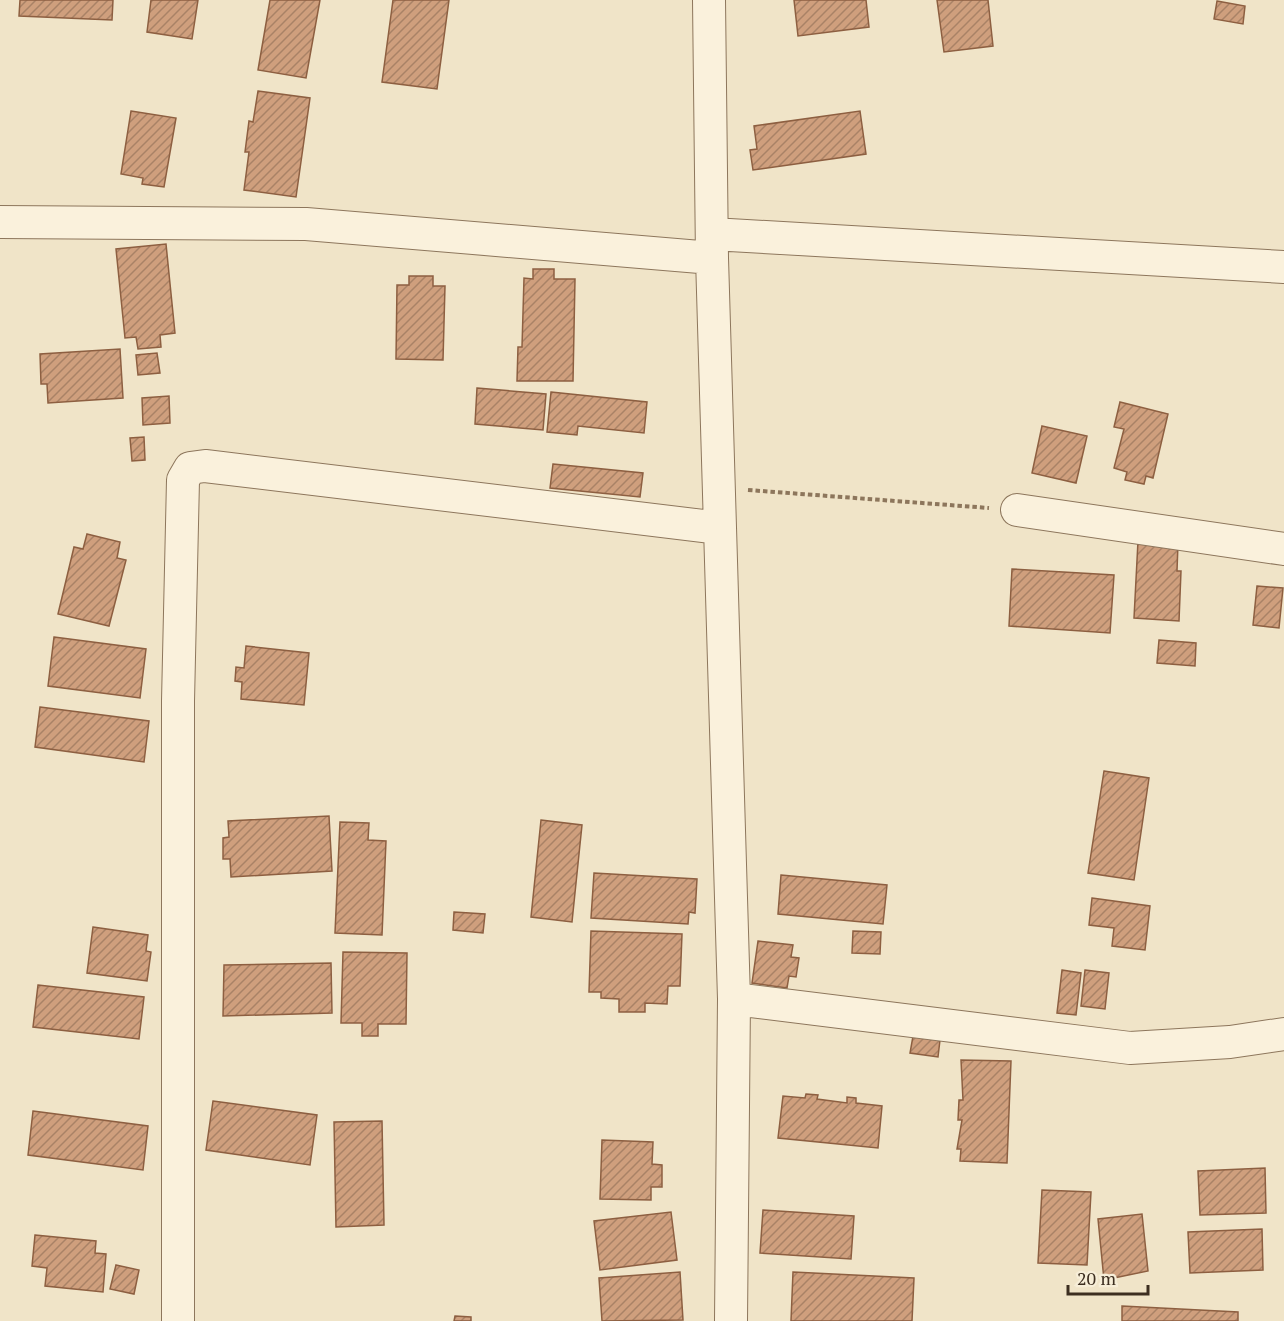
<svg xmlns="http://www.w3.org/2000/svg" width="1284" height="1321" font-family="'PT Serif',serif">
	<style>
		.building { fill: url(#building-hatch); stroke: #8d5f41; stroke-width: 1.5 }
		.lines { fill: none; stroke-linecap: round; stroke-linejoin: round }
		.minor-casing { stroke: #8d765c; stroke-width: 34 }
		.path { stroke: #8d765c; stroke-width: 4; stroke-dasharray: 4.5 3; stroke-linecap: butt }
		.minor { stroke: #faf1dc; stroke-width: 32 }
	</style>
	<defs>
		<pattern id="building-hatch" width="6" height="6" patternUnits="userSpaceOnUse" patternTransform="scale(1.5)"><rect width="6" height="6" fill="#cf9f7d"/><path d="M-1 1l2-2M0 6l6-6M5 7l2-2" fill="none" stroke="#a98266"/></pattern>
	</defs>
	<rect width="100%" height="100%" fill="#f0e4c8"/>
	<path class="building" d="M20,0h93l-1,20 -93,-4z
		M151,0h47l-6,39 -45,-7z
		M270,0h50l-14,78 -48,-8z
		M393,0h56l-12,89 -55,-7z
		M794,0h72l3,27 -71,9z
		M937,0h51l5,46 -49,6z
		M1217,1l28,5 -2,18 -29,-5z
		M258,91l52,7 -14,99 -52,-7 5,-38h-4l4,-31 4,1z
		M131,111l45,7 -12,69 -22,-3 1,-6 -22,-4z
		M860,111l6,43 -113,16 -3,-20 7,-1 -3,-23z
		M166,244l9,89 -15,2 1,12 -23,2 -2,-12 -11,1 -9,-89z
		M533,269h21v10h21l-2,102h-56l1,-34h4l2,-69 9,1z
		M409,276h24v10h12l-2,74 -47,-1 1,-74h12z
		M120,349l3,49 -75,5 -1,-19h-6l-1,-30z
		M157,353l3,20 -22,2 -2,-20z
		M477,388l69,6 -3,36 -68,-6z
		M551,392l96,10 -3,31 -66,-7 -1,9 -30,-3z
		M169,396l1,27 -27,2 -1,-27z
		M1120,402l48,12 -15,64 -7,-2 -2,8 -19,-4 2,-8 -13,-4 10,-39 -10,-2z
		M1042,426l45,10 -11,47 -44,-10z
		M144,437l1,23 -13,1 -2,-23z
		M553,464l90,9 -3,24 -90,-9z
		M87,534l33,8 -3,16 9,2 -17,66 -51,-12 16,-67 9,2z
		M1138,541l40,2 -1,28h4l-2,50 -45,-3z
		M1012,569l102,6 -4,58 -101,-7z
		M1257,586l26,2 -4,40 -26,-3z
		M54,637l92,12 -6,49 -92,-12z
		M1159,640l37,3 -1,23 -38,-3z
		M246,646l63,7 -5,52 -63,-6 1,-17 -7,-1 1,-14 8,1z
		M40,707l109,14 -5,41 -109,-15z
		M1104,771l45,7 -15,102 -46,-7z
		M329,816l3,55 -101,6 -1,-18h-7v-21l6,-1 -1,-16z
		M541,820l41,5 -10,97 -41,-5z
		M340,822l29,1 -1,17 18,1 -4,94 -47,-2z
		M594,873l103,6 -2,34 -6,-1 -1,12 -97,-6z
		M781,875l106,10 -4,39 -105,-10z
		M1092,898l58,8 -5,44 -33,-4 2,-18 -25,-3z
		M454,912l31,2 -2,19 -30,-3z
		M93,927l55,8 -2,16 5,1 -4,29 -60,-8z
		M591,931l91,3 -2,52h-12l-1,18 -22,-1v9h-26v-13l-18,-1v-6h-12z
		M853,931l28,1 -1,22 -28,-1z
		M758,941l35,4 -2,12 8,1 -3,19 -7,-1 -2,12 -35,-5z
		M343,952l64,1 -1,71h-28v12h-16v-13h-21z
		M331,963l1,50 -109,3 1,-51z
		M1062,970l19,3 -5,42 -19,-2z
		M1085,970l24,3 -4,36 -24,-3z
		M38,985l106,12 -5,42 -106,-12z
		M913,1036l27,4 -2,17 -28,-4z
		M961,1060l50,1 -4,102 -47,-2 1,-12h-4l5,-29h-4l1,-20h4z
		M806,1094l12,1 -1,4 30,4v-6l9,1v5l26,3 -4,42 -100,-10 5,-42 22,2z
		M213,1101l104,14 -7,50 -104,-15z
		M33,1111l115,15 -5,44 -115,-15z
		M382,1121l2,104 -48,2 -2,-105z
		M602,1140l51,2 -1,22 10,1v22h-11v13l-51,-1z
		M1265,1168l1,45 -66,2 -2,-44z
		M1042,1190l49,2 -4,73 -49,-2z
		M763,1210l91,6 -3,43 -91,-6z
		M671,1212l6,48 -77,10 -6,-49z
		M1142,1214l6,57 -44,9 -6,-61z
		M1262,1229l1,41 -73,3 -2,-41z
		M35,1235l61,6 -1,12 11,1 -3,38 -58,-6 2,-18 -15,-2z
		M116,1265l23,5 -5,24 -24,-5z
		M680,1272l3,48 -81,1 -3,-43z
		M793,1272l121,6 -2,43h-121z
		M1122,1306l116,6v9h-116z
		M455,1316l16,1v4h-17z"/>
	<g class="lines">
		<defs>
			<path id="minor" d="M709,0l3,258 22,741 -3,322
				M0,222l306,2 406,34
				M712,234l572,33
				M1017,510l267,39
				M734,999l396,49 100,-6 54,-8
				M178,1321v-620l5,-221 7,-12 15,-2 515,62"/>
		</defs>
		<use href="#minor" class="minor-casing"/>
		<path class="path" d="M748,490l241,18"/>
		<use href="#minor" class="minor"/>
	</g>
	<path d="M1068 1285v9h80v-9" fill="none" stroke="#3d2e20" stroke-width="3"/>
	<text x="1077" y="1285" font-size="18" fill="#3d2e20" stroke="#f7eed8" stroke-width="4.5" paint-order="stroke">20 m</text>
</svg>
